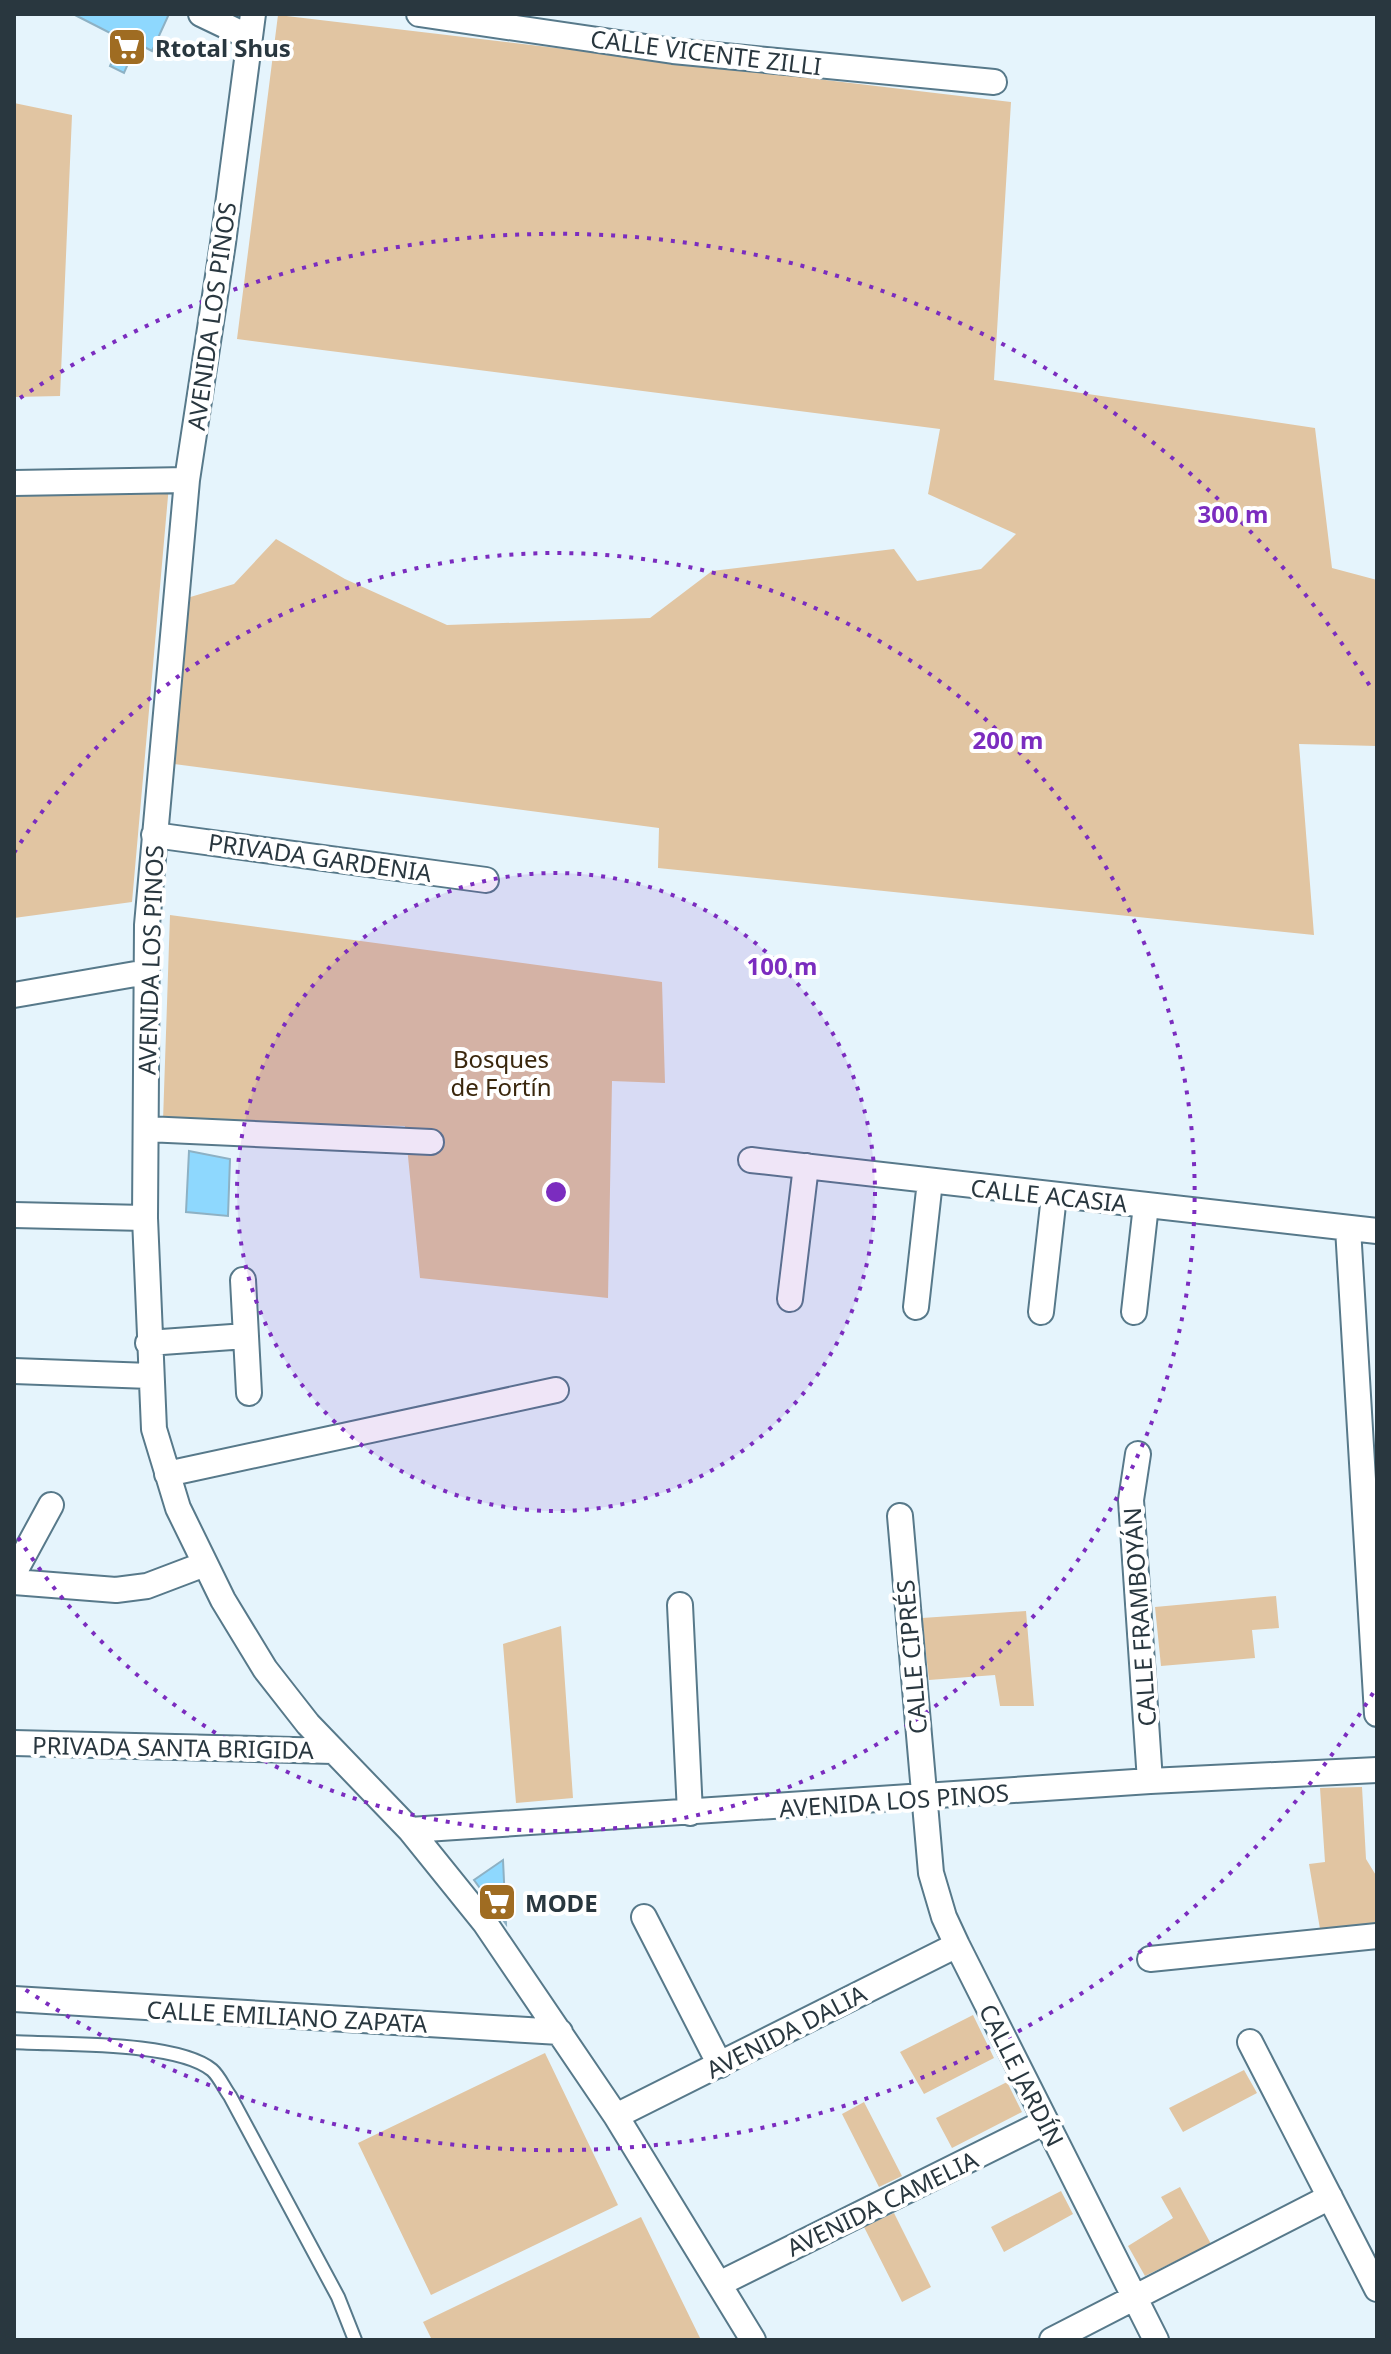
<svg xmlns="http://www.w3.org/2000/svg" width="1391" height="2354" font-family="'Noto Sans',sans-serif">
	<style>
		.green { fill: #e1c5a2 }
		.building { fill: #8ed8fe; stroke: #8db1c4; stroke-width: 2 }
		.lines { fill: none; stroke-linecap: round; stroke-linejoin: round }
		.lane-casing { stroke: #57798a; stroke-width: 16 }
		.street-casing { stroke: #57798a; stroke-width: 28 }
		.lane { stroke: #fff; stroke-width: 12 }
		.street { stroke: #fff; stroke-width: 24 }
		.ring { fill: none; stroke: #7b2cbf; stroke-width: 4; stroke-dasharray: 4 8 }
		.labels { text-anchor: middle; dominant-baseline: central; stroke-width: 8; stroke-linejoin: round; paint-order: stroke }
		.poi-label { font-size: 24px; font-weight: bold; fill: #29373f; stroke: #fff; text-anchor: start }
		.street-label { font-size: 24px; fill: #29373f; stroke: #fff }
		.park-label { font-size: 24px; fill: #3a270d; stroke: #fff }
		.centre { fill: #7b2cbf; stroke: #fff; stroke-width: 4 }
		.ring-label { font-size: 24px; text-anchor: middle; font-weight: bold; fill: #7b2cbf; stroke: #fff; stroke-width: 8; stroke-linejoin: round; paint-order: stroke }
	</style>
	<rect width="100%" height="100%" fill="#e5f4fc"/>
	<path class="green" d="M278,15l733,87 -17,278 321,48 17,140 45,12v166l-78,-2 15,191 -656,-67 1,-40 -485,-64 13,-166 47,-14 42,-45 69,40 102,46 203,-7 62,-47 182,-22 23,32 64,-12 35,-35 -88,-40 12,-65 -703,-90z
		M14,103l58,12 -12,281 -46,1z
		M169,485l-37,417 -118,16v-430z
		M170,915l492,67 3,101 -53,-2 -4,217 -188,-20 -15,-152 -242,-5z
		M1276,1596l3,32 -27,2 3,28 -94,8 -6,-59z
		M1026,1611l8,95h-34l-5,-31 -66,5 -7,-62z
		M561,1626l12,172 -57,5 -13,-159z
		M1362,1787l4,72 11,18v46l-57,6 -11,-65 16,-2 -5,-74z
		M973,2015l21,43 -70,36 -24,-42z
		M545,2053l73,152 -187,90 -73,-152z
		M1244,2070l13,23 -74,39 -14,-24z
		M1007,2082l15,30 -70,36 -16,-30z
		M864,2102l38,74 -23,11 -37,-73z
		M1180,2187l31,57 -66,32 -17,-30 45,-28 -12,-21z
		M1061,2191l12,23 -69,38 -13,-25z
		M894,2213l37,74 -29,15 -38,-75z
		M641,2217l60,123h-269l-9,-18z"/>
	<path class="building" d="M73,14h96l-17,37 -15,-8 -13,30 -14,-7 12,-27z
		M189,1151l41,8 -2,57 -42,-4z
		M503,1860l3,64 -32,-44z"/>
	<g class="lines">
		<defs>
			<path id="lane" d="M14,2042c47,3 163,-1 198,28 7,6 12,18 18,26l108,201 17,43"/>
			<path id="street" d="M201,14l48,23
				M253,14l-30,229 -36,237 -40,445 -2,293 9,211 24,79 45,92 42,69 43,55 102,106 75,93 131,193 137,224
				M419,14l254,37 321,31
				M14,483l173,-3
				M154,835l332,45
				M14,995l133,-23
				M146,1129l285,13
				M751,1160l626,71
				M14,1215l131,3
				M1348,1228l29,486
				M243,1280l6,113
				M790,1299l16,-133
				M916,1307l14,-126
				M1041,1312l13,-116
				M1134,1312l12,-107
				M148,1343l98,-7
				M14,1371l136,5
				M1138,1454l-7,46 19,281
				M167,1474l389,-84
				M900,1516l31,357 13,44 13,28 199,395
				M14,1573l37,-68
				M14,1582l102,8 31,-4 58,-22
				M680,1605l10,208
				M14,1743l319,8
				M410,1830l740,-49 227,-11
				M644,1917l76,148
				M1150,1959l227,-23
				M14,1999l546,33
				M1250,2042l127,247
				M616,2116l341,-171
				M719,2284l326,-162
				M1052,2340l278,-143"/>
		</defs>
		<use href="#lane" class="lane-casing"/>
		<use href="#street" class="street-casing"/>
		<use href="#lane" class="lane"/>
		<use href="#street" class="street"/>
	</g>
	<circle cx="556" cy="1192" r="319" fill="#7b2cbf" fill-opacity=".12"/>
	<g class="ring">
		<circle cx="556" cy="1192" r="319"/>
		<path d="M14 853A639 639 0 1 1 14 1531"/>
		<path d="M1373 1693A958 958 0 0 1 20 1986M20 398A958 958 0 0 1 1373 691"/>
	</g>
	<defs>
		<symbol id="supermarket-square" viewBox="-11 -11 22 22"><rect x="-9" y="-9" width="18" height="18" rx="4" fill="#9f6c22" stroke="#fff"/><path d="M-6-5.5h2.5l.6 2H6L4.5 2H-2.5L-4.4-4H-6ZM-1.5 3.2a1.3 1.3 0 1 0 .1 0ZM3 3.2a1.3 1.3 0 1 0 .1 0Z" fill="#fff"/></symbol>
	</defs>
	<g fill-rule="evenodd">
		<use href="#supermarket-square" x="105" y="25" width="44" height="44"/>
		<use href="#supermarket-square" x="475" y="1880" width="44" height="44"/>
	</g>
	<g class="labels">
		<g class="poi-label">
			<text x="155" y="47">Rtotal Shus</text>
			<text x="525" y="1902">MODE</text>
		</g>
		<g class="street-label">
			<text transform="translate(706 52) rotate(7)">CALLE VICENTE ZILLI</text>
			<text transform="translate(211 316) rotate(-82)">AVENIDA LOS PINOS</text>
			<text transform="translate(320 857) rotate(8)">PRIVADA GARDENIA</text>
			<text transform="translate(150 960) rotate(-88)">AVENIDA LOS PINOS</text>
			<text transform="translate(1049 1195) rotate(6)">CALLE ACASIA</text>
			<text transform="translate(1139 1617) rotate(-94)">CALLE FRAMBOYÁN</text>
			<text transform="translate(911 1657) rotate(-95)">CALLE CIPRÉS</text>
			<text transform="translate(173 1747) rotate(1)">PRIVADA SANTA BRIGIDA</text>
			<text transform="translate(894 1800) rotate(-4)">AVENIDA LOS PINOS</text>
			<text transform="translate(287 2016) rotate(3)">CALLE EMILIANO ZAPATA</text>
			<text transform="translate(786 2031) rotate(-27)">AVENIDA DALIA</text>
			<text transform="translate(1022 2075) rotate(63)">CALLE JARDÍN</text>
			<text transform="translate(882 2203) rotate(-26)">AVENIDA CAMELIA</text>
		</g>
		<g class="park-label">
			<text x="501" y="1058">Bosques<tspan x="501" dy="28">de Fortín</tspan></text>
		</g>
	</g>
	<circle cx="556" cy="1192" r="12" class="centre"/>
	<g class="ring-label">
		<text x="1233" y="523">300 m</text>
		<text x="1008" y="749">200 m</text>
		<text x="782" y="975">100 m</text>
	</g>
	<rect width="1391" height="2354" fill="none" stroke="#29373f" stroke-width="32"/>
</svg>
